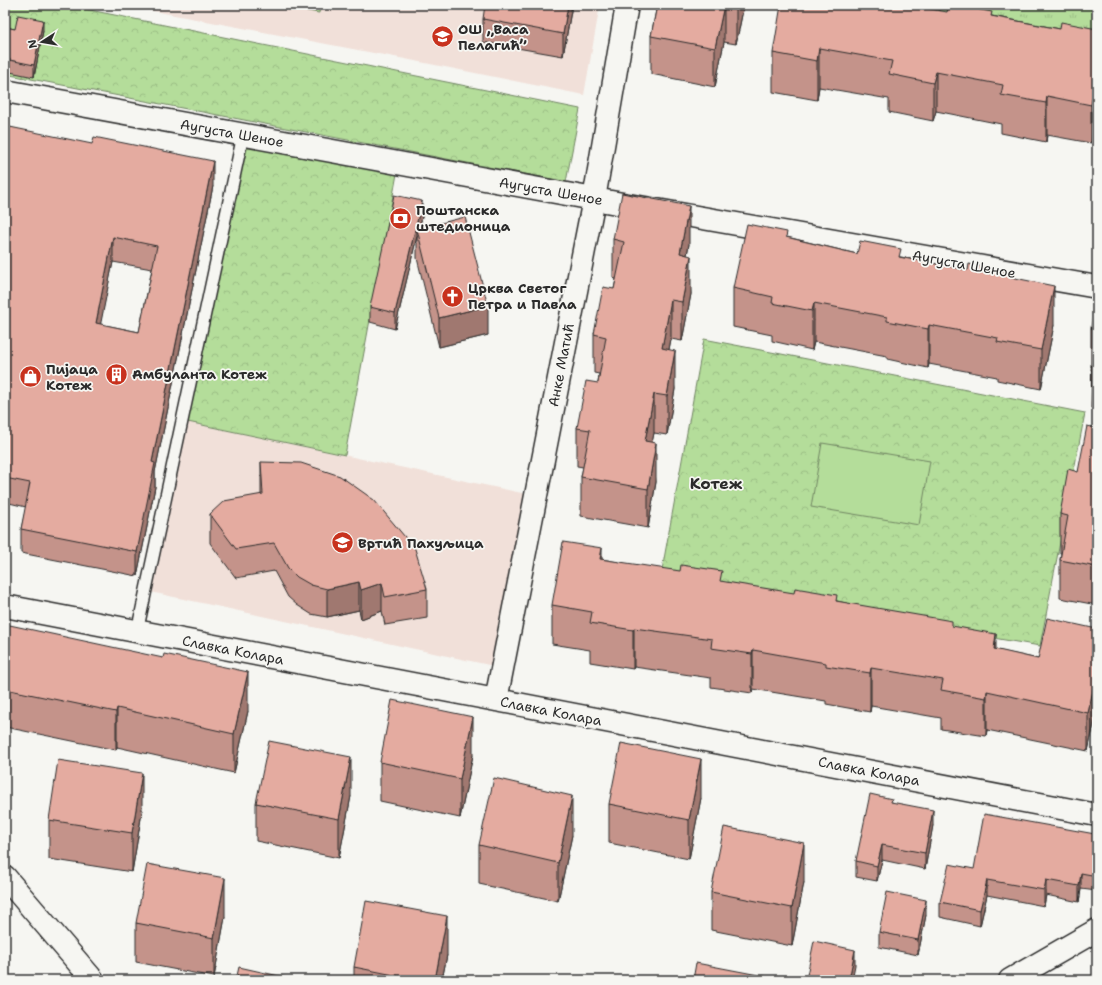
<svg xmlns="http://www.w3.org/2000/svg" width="1102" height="985" font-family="'Shantell Sans',sans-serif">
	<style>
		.built { fill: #f1e0d9 }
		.grass { fill: url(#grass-tufts); stroke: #708462 }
		.park { fill: url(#park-crowns); stroke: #708462 }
		.pitch { fill: #b4dd9a; stroke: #708462 }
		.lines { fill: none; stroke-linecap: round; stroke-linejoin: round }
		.service-casing { stroke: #2b2b2b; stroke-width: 14 }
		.minor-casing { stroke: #2b2b2b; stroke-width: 25 }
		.tertiary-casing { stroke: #2b2b2b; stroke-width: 25 }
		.service { stroke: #f6f6f2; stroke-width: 11 }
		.minor { stroke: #f6f6f2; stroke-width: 22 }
		.tertiary { stroke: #f6f6f2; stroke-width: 22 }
		.wall { fill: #c4938a; stroke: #2b2b2b; fill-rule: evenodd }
		.shaded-wall { fill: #a07870; stroke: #2b2b2b }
		.building { fill: #e4aba0; stroke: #2b2b2b; fill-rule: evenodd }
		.labels { text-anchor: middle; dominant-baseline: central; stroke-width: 3.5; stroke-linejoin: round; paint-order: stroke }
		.poi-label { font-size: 14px; font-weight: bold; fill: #2b2b2b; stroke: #f6f6f2; text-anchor: start }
		.street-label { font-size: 14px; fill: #2b2b2b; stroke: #f6f6f2 }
		.quarter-label { font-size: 16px; font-weight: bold; fill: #2b2b2b; stroke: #f6f6f2 }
	</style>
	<defs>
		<pattern id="grass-tufts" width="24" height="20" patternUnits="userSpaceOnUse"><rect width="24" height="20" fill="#b4dd9a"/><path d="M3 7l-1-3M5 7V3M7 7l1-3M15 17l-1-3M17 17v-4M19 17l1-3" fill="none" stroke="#9bbe85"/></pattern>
		<pattern id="park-crowns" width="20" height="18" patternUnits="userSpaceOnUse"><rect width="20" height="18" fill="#b4dd9a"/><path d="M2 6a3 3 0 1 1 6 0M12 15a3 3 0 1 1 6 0" fill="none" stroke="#9bbe85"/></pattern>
	</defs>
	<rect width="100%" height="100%" fill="#f6f6f2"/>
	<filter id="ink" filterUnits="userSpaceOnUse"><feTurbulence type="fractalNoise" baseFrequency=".025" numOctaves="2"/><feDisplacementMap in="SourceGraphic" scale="8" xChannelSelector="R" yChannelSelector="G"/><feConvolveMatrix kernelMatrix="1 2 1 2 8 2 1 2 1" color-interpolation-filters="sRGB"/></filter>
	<g filter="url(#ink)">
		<path class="built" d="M122,5h478l-16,90 -179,-36z
			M183,421l353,75 -33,172 -357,-77z"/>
		<path class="grass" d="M790,5h307v52z"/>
		<path class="park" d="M5,5h60l515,104 -14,73 -561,-108z
			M243,135l156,28 -54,292 -162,-34z
			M704,339l381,74 -45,233 -380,-65z"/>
		<path class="pitch" d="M275,5h45l-1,8z
			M822,443l108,18 -11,64 -108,-18z"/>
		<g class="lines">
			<defs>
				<path id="service" d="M137,632l106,-497"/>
				<path id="minor" d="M5,91l589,108 503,88
					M5,606l1092,209
					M496,700l98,-501 33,-194"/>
				<path id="tertiary" d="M5,877l88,103
					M1010,980l87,-50"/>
			</defs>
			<use href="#service" class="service-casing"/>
			<use href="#minor" class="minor-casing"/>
			<use href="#tertiary" class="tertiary-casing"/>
			<use href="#service" class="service"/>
			<use href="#minor" class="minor"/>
			<use href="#tertiary" class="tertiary"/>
		</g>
		<path class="wall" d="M572,5l-9,51 -80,-14v-23z
			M657,5h87l-8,39 -12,-2 -9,45 -64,-13v-38z
			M947,12l45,4 68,13h37v86l-6,28 -44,-8 -1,7 -45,-9v-9l-65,-13 -3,10 -44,-9v-13l-70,-12 -2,13 -44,-8v-39z
			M5,27l10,2 28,2 -9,46 -29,-6z
			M5,126l208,60 -58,286v15l-18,89 -116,-23v-24l5,-22 -21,-5zM113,262l39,7 -13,63 -39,-8z
			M422,217l-3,12 69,106 -49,12 -22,-89v-22l-22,93 -25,-7v-15z
			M787,237l70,17 44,3 67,13 43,7 43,48 -13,64 -44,-9v-3l-68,-13 -1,4 -41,-9v-3l-73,-14 -2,8 -40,-9v-6l-39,-8v-39z
			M613,239l76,5 -2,11 4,39 -9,47 -11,-2 -2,10 6,40 -8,46 -13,-2 -2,9 4,40 -8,46 -67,-12v-39l2,-10 -6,-1v-38l21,-45 1,-9 -5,-1v-39l20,-45 2,-10 -3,-1z
			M1091,328l6,1v80l-6,-1 1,-41h-1z
			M1097,428v177l-37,-7v-38l1,-7h-1v-39z
			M261,462l166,127v29l-42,7 -3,-14 -21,8 -2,-9 -32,7 -16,-3 -14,-9 -9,-8 -14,-26 -38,7 -26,-35v-29l51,-19z
			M602,559l120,23 115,19 115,26 44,23 42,9 59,-30v81l-9,41 -101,-21 -1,6 -45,-7v-11l-70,-12 -1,6 -44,-8v-3l-73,-12 -1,4 -41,-6v-9l-77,-11 -1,2 -43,-7v-12l-38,-6v-39z
			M5,624l243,87 -14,62 -117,-26 -1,3 -111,-23z
			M473,755l-13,63 -80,-17v-39z
			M351,796l-12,62 -83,-17v-38z
			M701,798l-12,61 -80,-16v-39z
			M892,802l41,23 -8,44 -43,-9 -5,21 -21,-4v-16z
			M142,812l-10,60 -83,-13v-39z
			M572,835l-14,66 -79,-17v-39z
			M1095,848h2v43l-16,-2 -2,13 -33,-7 -2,11 -57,-11 -7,31 -40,-9v-15l34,-33z
			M804,882l-12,64 -81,-16v-38z
			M926,915l-8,40 -39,-8v-15z
			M225,917l-11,60 -78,-15v-39z
			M447,955l-5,25h-88v-13z"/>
		<path class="shaded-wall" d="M568,5h4l-9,51v-22z
			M724,5v37l-9,45v-39z
			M736,5h8l-8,39z
			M43,20v11l-9,46v-12z
			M819,48v39l-2,13v-39z
			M936,72v39l-3,10v-38z
			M1097,76v38l-6,29v-38z
			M1047,96v39l-1,7v-39z
			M213,161v25l-58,286v15l-18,89v-24l15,-90z
			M422,201v16l-4,16 -1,-4v7l-22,93v-16z
			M689,206v38l-9,48v-39z
			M113,237v25l-17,85v-24z
			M691,256v38l-9,47v-39z
			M1054,286v39l-13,64v-39z
			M671,300v39l-9,47v-38z
			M814,303v39l-2,8v-39z
			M488,306v29l-49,12v-29z
			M929,325v39l-1,4v-39z
			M675,351v38l-8,46v-39z
			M654,394v39l-9,46v-38z
			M656,443v39l-8,46v-39z
			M602,548v39l-2,-28z
			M359,582v28l-32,7v-28z
			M382,583v28l-21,8v-29z
			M634,628v39l-1,2v-39z
			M996,634v39l-2,-24z
			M753,650v39l-1,4v-39z
			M871,668v38l-1,6v-39z
			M248,672v39l-14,62v-39z
			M1097,672v38l-9,41v-38z
			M987,691v39l-1,6v-38z
			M117,708v39l-1,3v-38z
			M473,717v38l-13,63v-39z
			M351,757v39l-12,62v-39z
			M701,759v39l-12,61v-39z
			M142,773v39l-10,60v-39z
			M572,796v39l-14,66v-38z
			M933,810v15l-8,44v-16z
			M1095,834v16l-2,-3z
			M804,843v39l-12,64v-38z
			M882,845v15l-5,21v-15z
			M1081,873v16l-2,13v-16z
			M225,878v39l-11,60v-39z
			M987,880v15l-7,31v-16z
			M1046,880v15l-2,11v-16z
			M926,900v15l-8,40v-15z
			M447,916v39l-5,25h-7z
			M855,950v15l-3,15h-3z"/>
		<path class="building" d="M485,5h83l-5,29 -80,-15z
			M657,5h67l-9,43 -64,-12z
			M781,5h129l37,7 2,-7h5l38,7 -1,4 69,13 1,-7 36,7v47l-6,29 -44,-9 -1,7 -45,-8 2,-10 -67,-13 -3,11 -44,-9 3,-13 -73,-13 -2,13 -44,-8z
			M18,15l25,5 -9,45 -29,-6v-32l10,2z
			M5,126l87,18 2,-7 119,24 -61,301 3,1 -18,89 -116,-23 9,-46 -25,-5zM113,237l44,9 -18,86 -43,-9z
			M622,193l67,13 -9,47 11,3 -9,46 -11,-2 -9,48 13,3 -8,45 -13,-2 -9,47 11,2 -8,46 -67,-12 9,-47 -13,-2 9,-47 12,2 8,-46 -12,-3 9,-47 11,2 10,-47 -11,-3z
			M394,195l28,6 -27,112 -25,-6z
			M465,217l23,89 -49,12 -22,-89z
			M747,224l40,8 -1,5 71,17 3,-13 41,8 -2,8 69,13 1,-6 42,8 -1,5 44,9 -13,64 -44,-8 1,-4 -69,-13 -1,4 -41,-8v-4l-73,-14 -2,8 -40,-8 1,-6 -40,-9z
			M1097,291v38l-6,-1z
			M1097,333v38l-6,-1z
			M1087,426l10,2v139l-37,-7 8,-44 -8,-2 8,-45 10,3z
			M261,462l40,1 39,13 34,24 41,49 12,40 -42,8 -3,-14 -21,7 -2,-8 -32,7 -16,-4 -14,-8 -9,-9 -14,-25 -38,6 -26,-35 14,-13 39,-7z
			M563,542l39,6 -2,11 80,12 1,-6 41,6 -2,10 74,12 1,-5 42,7 -1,6 116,20v5l44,8 -2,15 44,10 9,-41 50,11v43l-9,41 -101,-22 -1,7 -45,-8 2,-10 -72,-12 -1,5 -44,-7v-3l-73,-13 -1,4 -41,-6 1,-9 -78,-11 -1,2 -43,-7 2,-11 -40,-7z
			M5,624l158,34 1,-4 84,18 -14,62 -117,-26 -1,4 -111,-23z
			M392,700l81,17 -13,62 -80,-17z
			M269,741l82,16 -12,62 -83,-16z
			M621,743l80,16 -12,61 -80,-16z
			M58,760l84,13 -10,60 -83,-13z
			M494,778l78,18 -14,67 -79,-18z
			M870,794l22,5 -1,3 42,8 -8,43 -43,-8 -5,21 -21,-5z
			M984,814l111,20 -2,13 4,1v28l-16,-3 -2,13 -33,-6 -2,10 -57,-10 -7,30 -40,-8 9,-38 25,5z
			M724,827l80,16 -12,65 -81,-16z
			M147,864l78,14 -11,60 -78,-15z
			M887,892l39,8 -8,40 -39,-8z
			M366,901l81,15 -12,64h-16l-65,-13z
			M814,941l41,9 -6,30h-43z
			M696,963l83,16v1h-86z
			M239,967l58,13h-61z"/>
	</g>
	<defs>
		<symbol id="school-disc" viewBox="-11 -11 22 22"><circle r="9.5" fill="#c8321e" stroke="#f6f6f2"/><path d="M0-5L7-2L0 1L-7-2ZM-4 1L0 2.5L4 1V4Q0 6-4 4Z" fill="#fff"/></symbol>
		<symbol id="bank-disc" viewBox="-11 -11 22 22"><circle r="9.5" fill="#c8321e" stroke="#f6f6f2"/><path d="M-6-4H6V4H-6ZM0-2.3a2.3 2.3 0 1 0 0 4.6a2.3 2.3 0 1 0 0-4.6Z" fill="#fff"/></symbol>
		<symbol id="church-disc" viewBox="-11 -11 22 22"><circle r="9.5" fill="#c8321e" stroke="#f6f6f2"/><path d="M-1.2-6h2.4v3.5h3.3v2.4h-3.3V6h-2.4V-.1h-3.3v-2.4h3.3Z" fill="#fff"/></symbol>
		<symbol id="building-disc" viewBox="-11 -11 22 22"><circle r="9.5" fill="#c8321e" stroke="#f6f6f2"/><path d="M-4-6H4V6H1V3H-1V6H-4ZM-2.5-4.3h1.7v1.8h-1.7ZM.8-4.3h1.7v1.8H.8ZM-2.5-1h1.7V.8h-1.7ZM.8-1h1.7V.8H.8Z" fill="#fff"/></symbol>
		<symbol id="shop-disc" viewBox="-11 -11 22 22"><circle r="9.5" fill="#c8321e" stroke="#f6f6f2"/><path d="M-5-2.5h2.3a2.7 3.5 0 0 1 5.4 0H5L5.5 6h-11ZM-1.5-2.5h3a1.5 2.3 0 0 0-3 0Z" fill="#fff"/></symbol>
	</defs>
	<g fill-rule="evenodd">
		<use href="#school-disc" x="430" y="24" width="25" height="25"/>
		<use href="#bank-disc" x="388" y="206" width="25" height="25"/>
		<use href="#church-disc" x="440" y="284" width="25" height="25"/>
		<use href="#building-disc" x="104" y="362" width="25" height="25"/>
		<use href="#shop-disc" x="18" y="364" width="25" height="25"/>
		<use href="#school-disc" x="330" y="530" width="25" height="25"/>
	</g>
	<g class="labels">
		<g class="poi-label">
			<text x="458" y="29">ОШ „Васа<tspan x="458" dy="16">Пелагић”</tspan></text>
			<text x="416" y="210">Поштанска<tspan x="416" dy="16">штедионица</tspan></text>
			<text x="468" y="288">Црква Светог<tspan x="468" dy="16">Петра и Павла</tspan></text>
			<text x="46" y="369">Пијаца<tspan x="46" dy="16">Котеж</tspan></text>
			<text x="132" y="374">Амбуланта Котеж</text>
			<text x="358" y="543">Вртић Пахуљица</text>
		</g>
		<g class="street-label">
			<text transform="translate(232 133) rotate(10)">Аугуста Шеное</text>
			<text transform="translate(551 191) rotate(10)">Аугуста Шеное</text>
			<text transform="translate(964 264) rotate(10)">Аугуста Шеное</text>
			<text transform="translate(561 365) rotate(-79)">Анке Матић</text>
			<text transform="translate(233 650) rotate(11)">Славка Колара</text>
			<text transform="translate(551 711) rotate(11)">Славка Колара</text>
			<text transform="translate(869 771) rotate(11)">Славка Колара</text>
		</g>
		<g class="quarter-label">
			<text x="716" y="483">Котеж</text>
		</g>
	</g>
	<rect width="1102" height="985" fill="none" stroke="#f6f6f2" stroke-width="20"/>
	<rect x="10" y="10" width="1082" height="965" fill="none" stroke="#2b2b2b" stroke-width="1.5" filter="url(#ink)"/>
	<g transform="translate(42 42) rotate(258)" stroke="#f6f6f2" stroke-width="3" paint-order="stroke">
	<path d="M0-3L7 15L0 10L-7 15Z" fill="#2b2b2b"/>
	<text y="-6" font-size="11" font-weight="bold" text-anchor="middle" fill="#2b2b2b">N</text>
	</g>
</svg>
